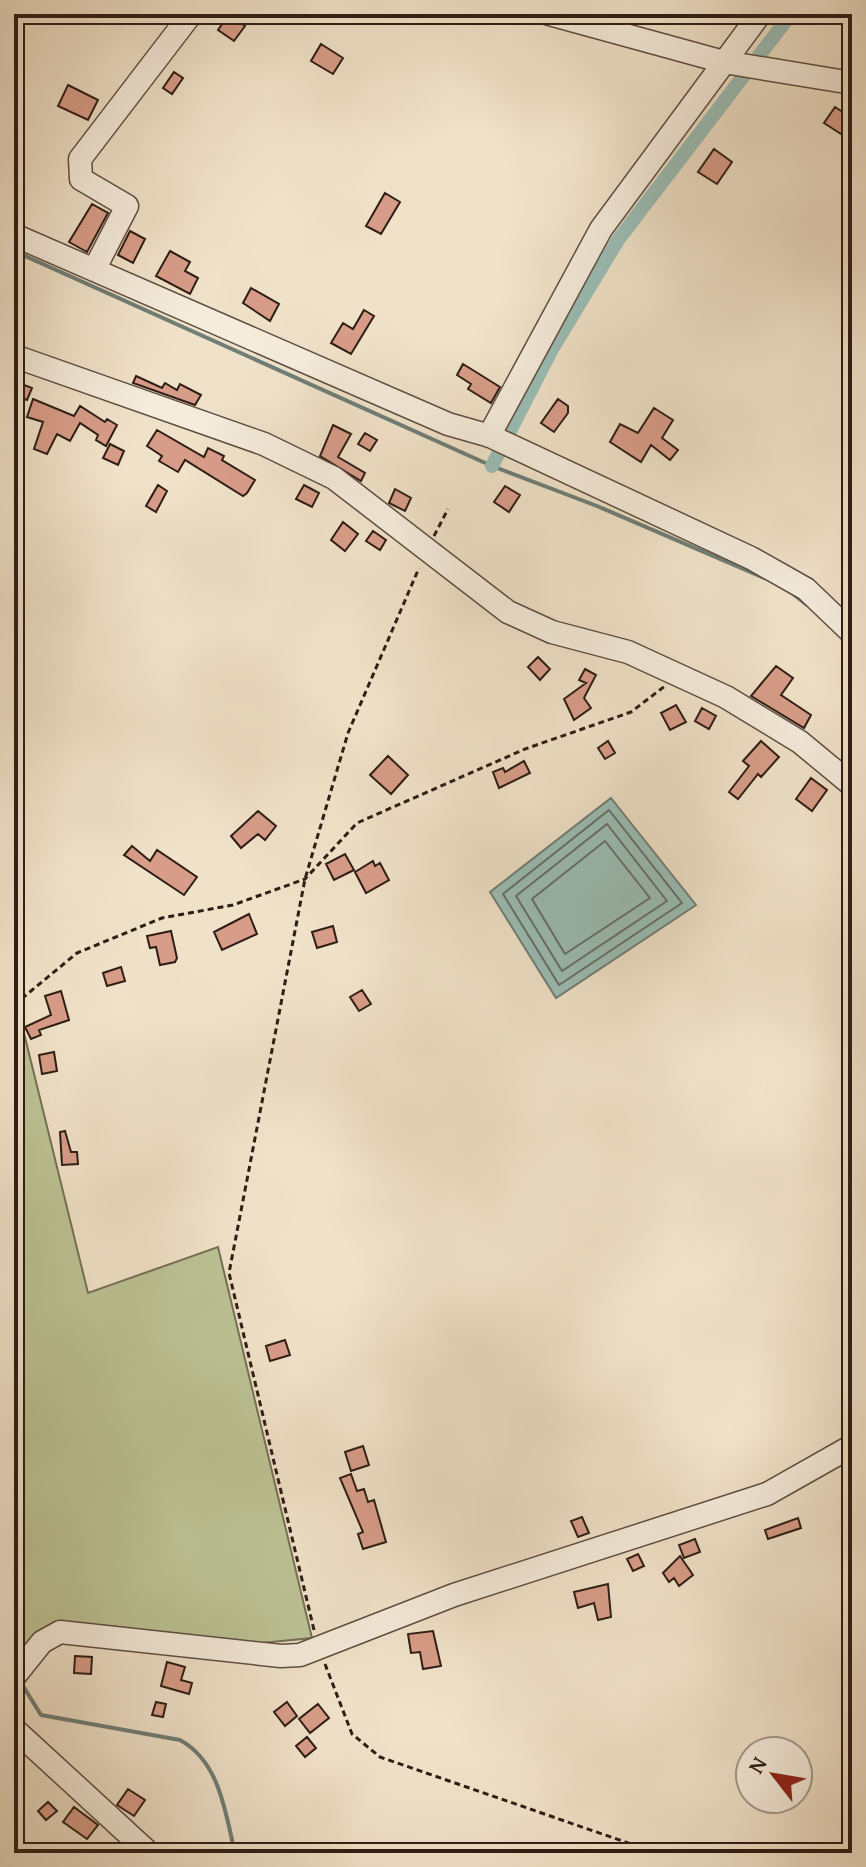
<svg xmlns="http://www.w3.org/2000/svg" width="866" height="1867" font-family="'Gentium Book Plus',serif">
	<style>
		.green { fill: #bcc395; stroke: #757055; stroke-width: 2 }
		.water { fill: #9abeb6; stroke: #6f7e76; stroke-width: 2 }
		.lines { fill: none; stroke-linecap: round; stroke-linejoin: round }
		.shore { stroke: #646e66; stroke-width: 2 }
		.stream { stroke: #6f7e76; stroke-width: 4 }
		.canal { stroke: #9abeb6; stroke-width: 14 }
		.building { fill: #d89d89; stroke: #2e1d15; stroke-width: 2 }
		.minor-casing { stroke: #5e4e42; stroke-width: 25 }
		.path { stroke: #2e1d15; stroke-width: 3; stroke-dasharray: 6 4; stroke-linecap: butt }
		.minor { stroke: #f5ecdc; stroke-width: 22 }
	</style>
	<rect width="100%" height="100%" fill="#f0e2c9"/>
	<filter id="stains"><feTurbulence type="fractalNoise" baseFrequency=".0025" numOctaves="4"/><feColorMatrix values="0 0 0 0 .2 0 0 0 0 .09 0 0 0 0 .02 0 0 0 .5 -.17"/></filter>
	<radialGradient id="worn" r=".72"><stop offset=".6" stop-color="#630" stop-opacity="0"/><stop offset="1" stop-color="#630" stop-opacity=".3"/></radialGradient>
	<path class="green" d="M21,1021l67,272 130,-46 94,391 -51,5 -190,-21 -24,5 -22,28 -11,-8v-623z"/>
	<path class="water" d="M611,798l85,107 -140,93 -66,-106z"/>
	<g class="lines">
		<path class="shore" d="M609,810l73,93 -123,82 -56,-91z
			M607,824l60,77 -105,70 -46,-75z
			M605,841l45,57 -85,56 -33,-55z"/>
		<path class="stream" d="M14,251l478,215 105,40 170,73
			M792,593l15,12
			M843,638l9,11
			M20,1681l21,34 139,25c40,22 45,72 55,113"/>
		<path class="canal" d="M492,466l60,-117 66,-109 173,-226"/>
	</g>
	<path class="building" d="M229,14l16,12 -11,15 -16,-11z
		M321,44l22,14 -10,16 -22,-13z
		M174,72l9,6 -11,16 -9,-6z
		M68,85l30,15 -10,20 -30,-14z
		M835,107l17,11 -11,16 -17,-11z
		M714,149l18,13 -15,22 -19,-12z
		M385,193l15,9 -19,32 -15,-8z
		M92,204l16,9 -21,39 -18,-10z
		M130,231l15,8 -12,24 -15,-8z
		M170,251l20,11 -5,9 13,7 -8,16 -34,-18z
		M251,288l28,16 -9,17 -27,-18z
		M364,310l10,6 -23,38 -20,-11 12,-20 10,6z
		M463,364l37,23 -9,16 -23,-14 3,-5 -14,-9z
		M136,376l26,12 3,-5 12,7 3,-6 21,11 -6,10 -62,-22z
		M14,381l18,7 -5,12 -13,-5z
		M33,399l41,17 6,-10 25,16 2,-3 10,6 -11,21 -10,-6 2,-5 -18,-12 -10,18 -13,-7 -10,20 -13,-5 9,-27 -16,-5z
		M558,399l10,7v7l-14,19 -13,-9z
		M654,408l19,12 -11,18 16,12 -8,10 -19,-15 -10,17 -31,-20 10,-18 18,9z
		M333,425l18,9 -13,23 27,16 -4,8 -41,-25z
		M157,430l47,27 4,-9 16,8 -2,4 33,20 -8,13 -4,3 -58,-36 -7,12 -19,-11 3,-5 -15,-10z
		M365,433l12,7 -7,11 -12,-7z
		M110,444l14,7 -6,14 -15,-7z
		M158,485l9,6 -11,21 -10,-6z
		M304,485l15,8 -7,14 -16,-8z
		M505,486l15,9 -11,17 -15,-10z
		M395,489l16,9 -6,13 -16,-8z
		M343,522l15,12 -13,17 -14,-11z
		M373,531l13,9 -6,10 -14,-9z
		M538,657l12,12 -10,11 -12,-13z
		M776,666l17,12 -12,17 30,20 -7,13 -53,-32z
		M585,669l11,6 -12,23 7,10 -17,12 -10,-21 22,-16 -7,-3z
		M676,705l10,17 -16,8 -9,-17z
		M702,708l14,8 -7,13 -14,-8z
		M608,741l7,12 -10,6 -7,-11z
		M761,741l18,16 -18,20 -3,-3 -20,25 -9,-7 20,-26 -6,-5z
		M388,756l20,19 -17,19 -21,-19z
		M524,761l6,12 -31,15 -6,-16 10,-4 2,4z
		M811,778l16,12 -15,21 -16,-12z
		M258,811l18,15 -11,14 -7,-6 -17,14 -10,-12z
		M132,846l18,15 7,-11 40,27 -13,18 -60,-40z
		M345,854l9,16 -20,10 -8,-16z
		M373,861l2,5 5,-3 9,17 -23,13 -11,-21z
		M249,914l8,20 -35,16 -8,-18z
		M333,926l4,16 -20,6 -5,-16z
		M171,931l6,27 -2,4 -15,3 -4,-18 -6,1 -3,-12z
		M121,967l4,14 -18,5 -4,-13z
		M362,990l9,14 -12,7 -9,-14z
		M61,991l8,29 -30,10 2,5 -10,4 -6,-12 26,-12 -6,-19z
		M54,1052l3,19 -15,3 -3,-19z
		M65,1131l6,21h6l1,12 -16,1 -2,-33z
		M285,1340l5,15 -20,6 -4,-15z
		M363,1446l6,19 -18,6 -6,-19z
		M351,1474l6,17 7,-2 4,13 6,-2 12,42 -23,7 -5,-15 5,-2 -23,-54z
		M582,1517l7,16 -11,4 -7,-16z
		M798,1518l3,10 -33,11 -3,-9z
		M695,1539l5,13 -16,6 -5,-13z
		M638,1554l6,12 -11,5 -6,-12z
		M680,1556l13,19 -14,11 -5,-8 -5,4 -6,-9z
		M608,1584l3,33 -13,3 -4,-17 -16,5 -4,-16z
		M433,1631l8,35 -18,3 -3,-17 -9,1 -3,-19z
		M75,1656l17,1 -1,17 -17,-1z
		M167,1662l18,5 -4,13 11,3 -3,11 -28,-8z
		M156,1702l10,2 -3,13 -11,-2z
		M287,1702l10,14 -12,10 -11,-14z
		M318,1704l11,14 -19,15 -11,-14z
		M307,1737l9,11 -11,9 -9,-11z
		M128,1789l17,11 -11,16 -17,-11z
		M48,1802l9,9 -11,9 -8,-9z
		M74,1807l24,18 -11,14 -24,-17z"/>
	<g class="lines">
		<defs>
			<path id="minor" d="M549,14l175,48 128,21
				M14,235l434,189 42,12 261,122 55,31 46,44
				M94,270l33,-64 -46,-27 -1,-20 111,-145
				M14,356l250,88 70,34 174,134 44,20 76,20 98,45 74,45 52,43
				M489,436l112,-207 159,-215
				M14,1677l28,-35 18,-10 221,24 19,-1 154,-60 313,-101 85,-48
				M14,1729l135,124"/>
		</defs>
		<use href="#minor" class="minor-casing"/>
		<path class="path" d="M434,536l14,-27
			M14,1005l63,-52 85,-35 71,-13 72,-26 52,-56 168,-74 106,-37 34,-26
			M314,1630l-85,-357 76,-394 43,-146 71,-165
			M325,1664l27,70 28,23 277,96"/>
		<use href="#minor" class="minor"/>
	</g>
	<rect width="866" height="1867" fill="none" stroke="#f0e2c9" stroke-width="48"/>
	<rect x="16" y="16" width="834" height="1835" fill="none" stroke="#2e1d15" stroke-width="4"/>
	<rect x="24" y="24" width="818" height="1819" fill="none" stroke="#2e1d15" stroke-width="2"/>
	<g transform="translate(774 1775) rotate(301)"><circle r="38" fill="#f5ecdc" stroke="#a5998c" stroke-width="2"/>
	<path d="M0-6L14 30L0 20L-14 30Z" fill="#8f2418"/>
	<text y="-12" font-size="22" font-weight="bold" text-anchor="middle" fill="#2e1d15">N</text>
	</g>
	<rect width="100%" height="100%" filter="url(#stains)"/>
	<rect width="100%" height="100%" fill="url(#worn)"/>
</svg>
